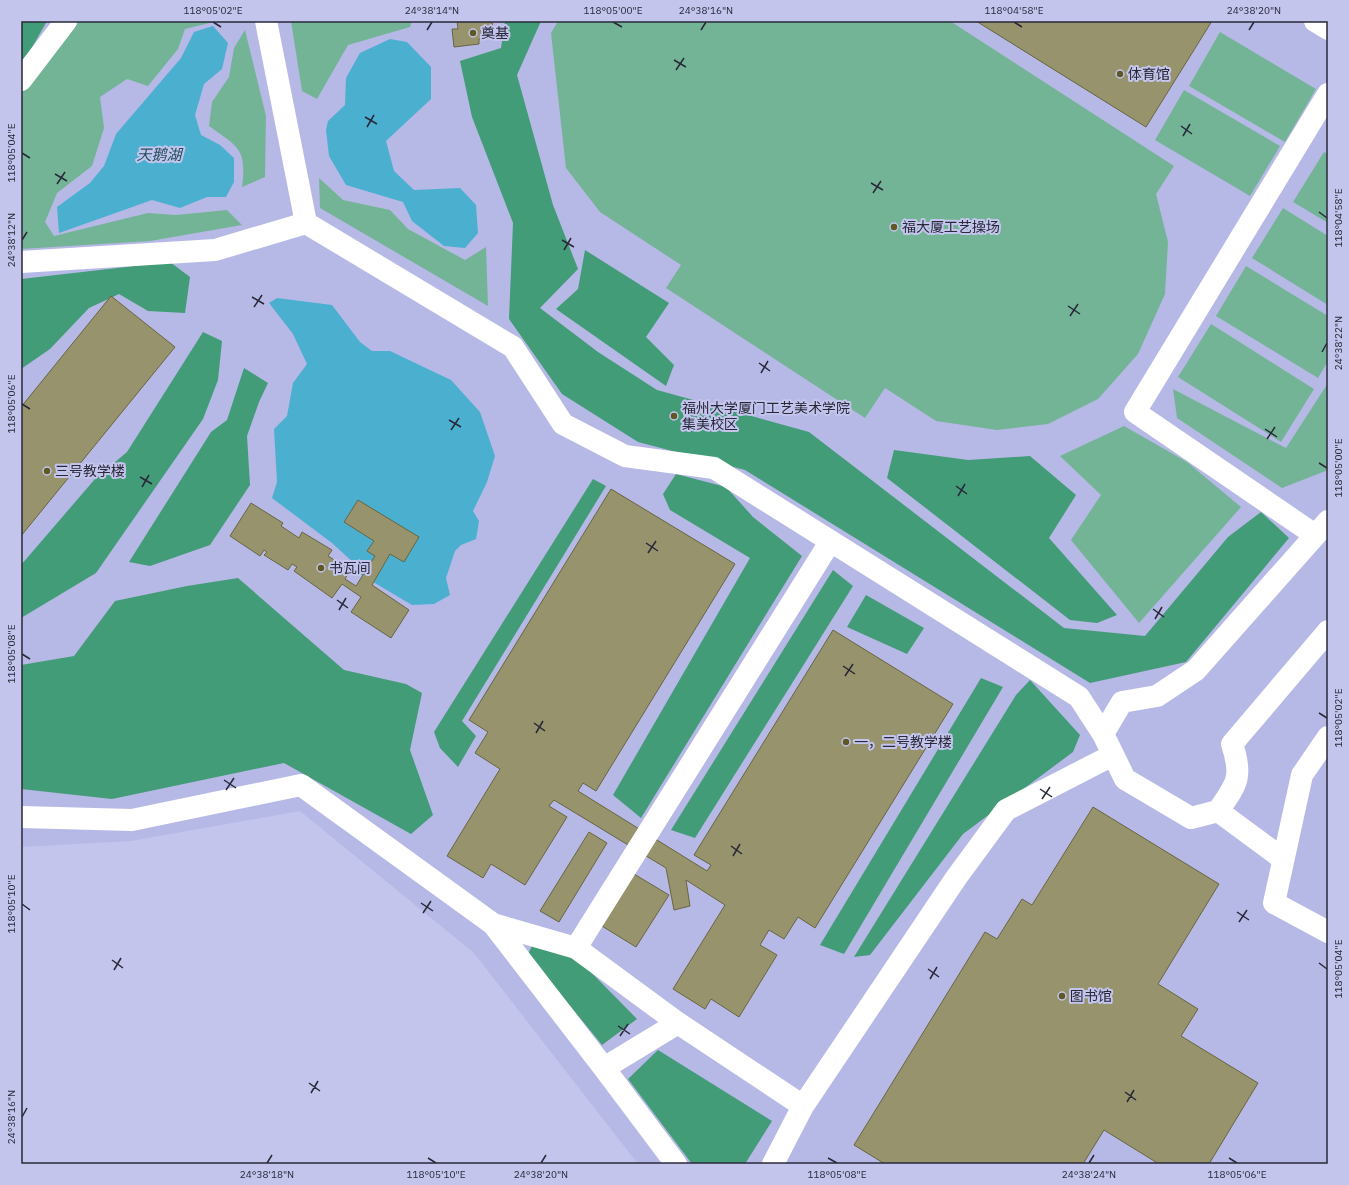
<svg xmlns="http://www.w3.org/2000/svg" width="1349" height="1185" font-family="'IBM Plex Sans','Noto Sans SC',sans-serif">
	<style>
		.built { fill: #b6b8e6 }
		.green { fill: #74b496 }
		.forest { fill: #429c77 }
		.water { fill: #4bafd0 }
		.building { fill: #97936c; stroke: #68653f }
		.lines { fill: none; stroke-linecap: round; stroke-linejoin: round }
		.minor { stroke: #fff; stroke-width: 22 }
		.ticks { fill: none; stroke: #282838; stroke-width: 1.5 }
		.poi-dot { fill: #5d5824; stroke: #c3c5ed; stroke-width: 1.5 }
		.labels { text-anchor: middle; dominant-baseline: central; stroke-width: 4; stroke-linejoin: round; paint-order: stroke }
		.poi-label { font-size: 14px; fill: #282838; stroke: #c3c5ed; text-anchor: start }
		.water-label { font-size: 15px; font-style: italic; fill: #224d5c; stroke: #c3c5ed }
		.neatline { fill: none; stroke: #282838; stroke-width: 1.5 }
		.ticks-label { font-size: 10px; text-anchor: middle; fill: #282838 }
	</style>
	<rect width="100%" height="100%" fill="#c3c5ed"/>
	<path class="built" d="M21,21h1307v1143h-690l-164,-211 -174,-142 -169,30 -110,6z"/>
	<path class="green" d="M80,21h138l-33,8 -7,20 -30,37 -21,-7 -27,18 4,31 -12,38 -35,27 -12,29 9,14 94,-23 28,2 51,-5 15,15 -92,16 -129,8v-163z
		M291,21h121l-2,6 -62,18 -31,54 -15,-8z
		M558,21h392l224,145 -18,28 12,48 -3,52 -27,60 -40,45 -50,25 -51,6 -61,-9 -51,-33 -20,30 -199,-130 15,-23 -81,-53 -34,-44 -15,-135z
		M245,30l21,86 -1,61 -23,10c5,-39 -4,-40 -33,-61l3,-24 17,-25 5,-29z
		M1220,32l96,57 -31,53 -96,-56z
		M1184,90l96,56 -30,50 -95,-56z
		M1324,152l4,2v69l-35,-21z
		M319,178l24,22 47,10 18,19 57,31 21,-13 2,59 -168,-98z
		M1283,208l45,28v69l-76,-47z
		M1246,266l82,50v45l-10,17 -102,-62z
		M1211,324l103,65 -33,53 -103,-65z
		M1328,383v87l-46,18 -105,-70 -4,-29 113,59z
		M1124,426l63,36 54,45 -102,116 -68,-83 30,-45 -41,-39z"/>
	<path class="forest" d="M21,21h26l-26,46z
		M505,21h36l-24,54 36,130 25,64 -38,39 58,44 59,38 152,42 255,196 81,8 83,-99 33,-25 28,26 -103,124 -96,21 -345,-213 -107,-28 -76,-48 -53,-75 4,-96 -41,-106 -12,-56 41,-13z
		M585,250l84,53 -23,34 28,28 -8,21 -110,-77 22,-20z
		M170,262l20,15 -5,36 -37,-2 -29,-17 -30,14 -39,41 -29,20v-90z
		M203,332l19,9 -4,39 -15,39 -107,154 -75,45v-53l74,-86 32,-27z
		M244,368l24,15 -9,19 -12,34 3,49 -40,60 -60,21 -21,-4 82,-130 16,-12z
		M894,450l74,10 62,-4 46,39 -27,43 68,77 -20,8 -27,-3 -183,-142z
		M676,474l50,13 27,30 49,39 -161,262 -28,-23 137,-237 -80,-48 -7,-16z
		M593,479l13,7 -144,235 14,15 -18,31 -18,-19 -6,-16z
		M833,570l20,16 -158,252 -24,-8z
		M238,578l106,92 62,14 16,9 -12,57 23,65 -22,19 -127,-71 -172,36 -91,-10v-124l53,-9 41,-55 72,-15z
		M866,595l58,33 -17,26 -60,-27z
		M981,678l22,9 -159,267 -24,-9z
		M1030,680l50,55 -7,17 -110,82 -93,121 -16,2 162,-262z
		M532,946l44,11 61,62 -35,26 -74,-91z
		M658,1050l114,71 -27,43h-53l-64,-85z"/>
	<path class="water" d="M213,26l15,17 -6,26 -18,15 -9,31 6,20 19,10 14,13v24l-8,15h-19l-27,11 -28,-8 -93,33 -2,-26 33,-24 14,-17 12,-32 65,-76 13,-26z
		M390,39l17,3 24,25v32l-45,42 8,30 20,19 46,-2 16,17 2,28 -13,15 -21,-2 -32,-25 -9,-19 -57,-17 -17,-29 -3,-26 2,-9 17,-16 1,-27 14,-25z
		M277,298l55,7 28,37 12,9h18l61,29 29,32 15,44 -8,26 -14,29 6,10 -3,18 -15,6 -6,6 -9,27 4,17 -16,9 -22,1 -54,-32 -2,-8 -24,-22 -60,-45 5,-16 -3,-53 13,-13 6,-33 14,-19 -14,-30 -24,-31z"/>
	<path class="building" d="M457,21h35l2,16 -15,2v5l-25,3 -2,-18h6z
		M976,21h236l-66,106z
		M111,296l64,51 -154,189v-129z
		M611,489l124,75 -139,227 -13,-8 -5,8 129,80 4,-6 -17,-10 139,-225 120,74 -138,224 -17,-11 -14,22 -15,-9 -9,15 17,10 -38,62 -28,-18 -6,10 -32,-20 52,-84 -39,-25 4,26 -16,4 -8,-42 -112,-68 -5,6 18,11 -42,68 -34,-21 -8,14 -36,-22 53,-87 -25,-16 13,-21 -19,-12z
		M358,500l61,37 -15,25 -14,-8 -18,31 37,25 -18,28 -40,-26 10,-15 -19,-13 -10,14 -38,-27 3,-4 -5,-3 -4,6 -24,-15 3,-3 -3,-2 -4,6 -30,-20 21,-33 32,20 -2,3 18,12 3,-6 30,18 -4,6 22,14 -5,9 11,7 19,-30 -8,-5 7,-10 -30,-19z
		M1093,807l126,77 -61,100 40,25 -17,27 77,47 -49,81h-50l-55,-34 -21,34h-198l-31,-19 131,-213 12,7 25,-40 10,6z
		M589,832l18,11 -48,79 -19,-11z
		M629,871l40,24 -33,52 -39,-24z"/>
	<g class="lines">
		<path class="minor" d="M266,21l40,202
			M1315,21l13,8
			M21,80l45,-59
			M21,262l194,-12 91,-27 207,124 50,77 62,32 89,12 365,229 24,37 22,45 66,39 27,-7c19,-27 25,-34 14,-67l96,-113
			M1315,535l-180,-123 193,-318
			M1103,734l19,-32 35,-6 39,-26 132,-149
			M1328,737l-26,38 -28,128 54,29
			M1218,811l65,48
			M21,817l111,3 169,-35 192,139 111,144 72,96
			M493,924l83,24 254,-406
			M576,948l102,75 125,83
			M604,1068l74,-45
			M773,1164l30,-58 153,-228 50,-68 107,-55"/>
	</g>
	<path class="ticks" d="M213,22l8,5M613,22l9,5M1014,22l8,5M427,30l5,-8M701,30l5,-8M1249,30l5,-8M674,60l12,7M676,70l8,-12M365,117l12,7M1181,126l11,8M367,127l7,-12M1183,136l7,-12M22,153l8,5M55,174l12,7M871,183l12,7M57,184l8,-12M873,193l8,-12M1319,212l8,6M22,240l5,-8M562,240l12,7M564,250l7,-12M252,297l12,7M1068,306l12,8M254,307l8,-12M1070,316l8,-12M1322,352l5,-9M759,363l11,8M761,373l7,-12M22,404l8,5M449,420l12,7M1265,429l12,8M451,430l8,-12M1267,439l8,-12M1319,463l8,5M140,477l12,7M956,486l11,8M142,487l7,-12M958,496l7,-12M646,543l12,8M648,553l8,-12M337,600l11,8M1153,609l11,8M339,610l7,-12M1155,619l7,-12M22,654l8,5M843,666l12,8M845,676l8,-12M1319,713l8,5M534,723l11,8M536,733l7,-12M224,780l12,8M1040,789l12,8M226,790l8,-12M1042,799l8,-12M731,846l11,8M733,856l7,-12M421,903l12,8M22,904l8,6M1237,912l12,8M423,913l8,-12M1239,922l8,-12M112,960l11,8M1319,963l8,6M928,969l11,8M114,970l7,-12M930,979l7,-12M618,1026l12,8M620,1036l8,-12M309,1083l11,8M1125,1092l11,8M311,1093l7,-12M1127,1102l7,-12M22,1117l5,-9M428,1158l8,5M828,1158l9,5M1229,1158l8,5M267,1163l5,-8M541,1163l5,-8M1089,1163l5,-8"/>
	<g class="poi-dot">
		<circle cx="473" cy="33" r="4"/>
		<circle cx="1120" cy="74" r="4"/>
		<circle cx="894" cy="227" r="4"/>
		<circle cx="674" cy="416" r="4"/>
		<circle cx="47" cy="471" r="4"/>
		<circle cx="321" cy="568" r="4"/>
		<circle cx="846" cy="742" r="4"/>
		<circle cx="1062" cy="996" r="4"/>
	</g>
	<g class="labels">
		<g class="poi-label">
			<text x="481" y="33">奠基</text>
			<text x="1128" y="74">体育馆</text>
			<text x="902" y="227">福大厦工艺操场</text>
			<text x="682" y="408">福州大学厦门工艺美术学院<tspan x="682" dy="16">集美校区</tspan></text>
			<text x="55" y="471">三号教学楼</text>
			<text x="329" y="568">书瓦间</text>
			<text x="854" y="742">一，二号教学楼</text>
			<text x="1070" y="996">图书馆</text>
		</g>
		<g class="water-label">
			<text x="159" y="154">天鹅湖</text>
		</g>
	</g>
	<rect width="1349" height="1185" fill="none" stroke="#c3c5ed" stroke-width="44"/>
	<rect x="22" y="22" width="1305" height="1141" class="neatline"/>
	<g class="ticks-label">
		<text x="213" y="14">118°05'02"E</text>
		<text x="432" y="14">24°38'14"N</text>
		<text x="613" y="14">118°05'00"E</text>
		<text x="706" y="14">24°38'16"N</text>
		<text x="1014" y="14">118°04'58"E</text>
		<text x="1254" y="14">24°38'20"N</text>
		<text transform="translate(11 153) rotate(-90)" y="4">118°05'04"E</text>
		<text transform="translate(1338 218) rotate(-90)" y="4">118°04'58"E</text>
		<text transform="translate(11 240) rotate(-90)" y="4">24°38'12"N</text>
		<text transform="translate(1338 343) rotate(-90)" y="4">24°38'22"N</text>
		<text transform="translate(11 404) rotate(-90)" y="4">118°05'06"E</text>
		<text transform="translate(1338 468) rotate(-90)" y="4">118°05'00"E</text>
		<text transform="translate(11 654) rotate(-90)" y="4">118°05'08"E</text>
		<text transform="translate(1338 718) rotate(-90)" y="4">118°05'02"E</text>
		<text transform="translate(11 904) rotate(-90)" y="4">118°05'10"E</text>
		<text transform="translate(1338 969) rotate(-90)" y="4">118°05'04"E</text>
		<text transform="translate(11 1117) rotate(-90)" y="4">24°38'16"N</text>
		<text x="267" y="1178">24°38'18"N</text>
		<text x="436" y="1178">118°05'10"E</text>
		<text x="541" y="1178">24°38'20"N</text>
		<text x="837" y="1178">118°05'08"E</text>
		<text x="1089" y="1178">24°38'24"N</text>
		<text x="1237" y="1178">118°05'06"E</text>
	</g>
</svg>
